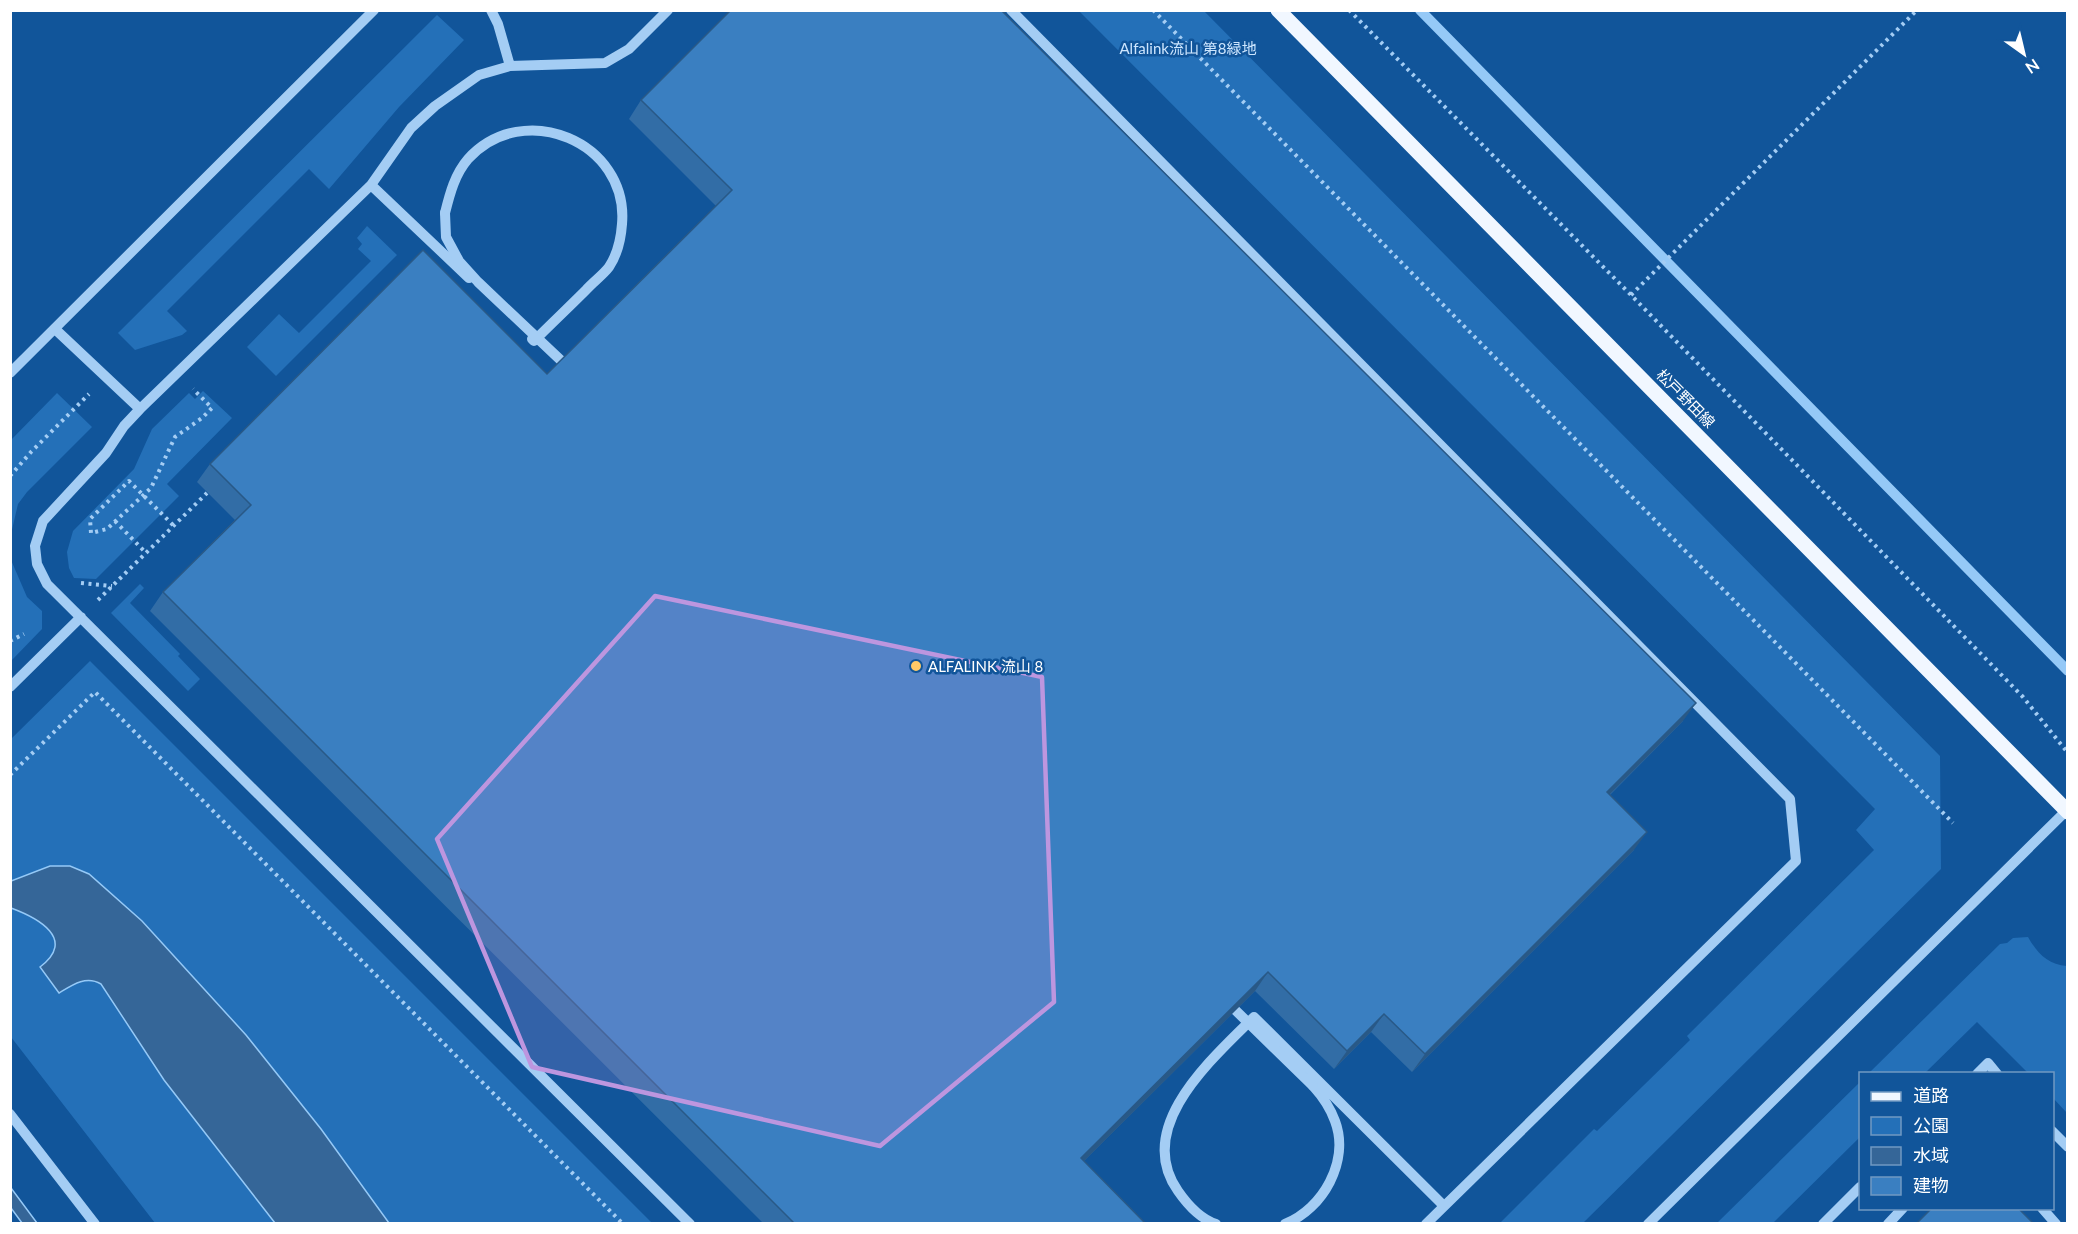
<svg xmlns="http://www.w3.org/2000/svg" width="2078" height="1234" font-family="Lato,'Noto Sans JP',sans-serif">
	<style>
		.green { fill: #2470b8 }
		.water { fill: #356698; stroke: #95c9f7; stroke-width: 1.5 }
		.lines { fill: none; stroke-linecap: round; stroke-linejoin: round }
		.stream { stroke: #95c9f7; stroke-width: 10 }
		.path { stroke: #a4cdf4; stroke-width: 4; stroke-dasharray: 3 4.5; stroke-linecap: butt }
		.minor { stroke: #a4cdf4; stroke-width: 10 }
		.major { stroke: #f1f7ff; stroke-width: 15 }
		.minor-bridge { stroke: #a4cdf4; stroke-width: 10 }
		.wall { fill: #326da6 }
		.shaded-wall { fill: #295987 }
		.building { fill: #3a7fc1; stroke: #295987; stroke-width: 1.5 }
		.marked { fill: #bd96df; fill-opacity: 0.2; stroke: #bd96df; stroke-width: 4.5; stroke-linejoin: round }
		.poi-dot { fill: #ffca67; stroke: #11559a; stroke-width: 2 }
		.labels { text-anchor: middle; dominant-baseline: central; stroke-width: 5; stroke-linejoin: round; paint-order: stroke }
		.park-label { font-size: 15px; fill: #cce5fe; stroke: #11559a }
		.street-label { font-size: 15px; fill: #fff; stroke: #11559a }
		.poi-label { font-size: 15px; fill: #fff; stroke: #11559a; text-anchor: start }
	</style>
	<rect width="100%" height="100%" fill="#11559a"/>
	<path class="green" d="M1079,11h125l736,745 1,113 -358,354h-83l94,-94 3,2 93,-91 -3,-4 187,-186 -18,-20 19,-21z
		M437,15l27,25 -65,67 -70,82 -20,-20 -142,142 20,20 -5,4 -47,15 -17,-17z
		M367,226l30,29 -121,121 -29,-29 32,-33 20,19 72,-72 -13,-12 4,-5 -5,-6z
		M203,391l29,27 -65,66 12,12 -83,83 -22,-1 -5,-10 -2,-16 6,-21 61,-62 18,-40 37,-36 6,6z
		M57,393l35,34 -65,65 -9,12 -7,30v-94z
		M11,560l16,37 15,14v18l-31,32z
		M140,584l4,4 -14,15 50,51 -2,2 22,23 -12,12 -77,-78z
		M90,661l562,562h-497l-144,-186v-298z
		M2028,937c9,16 20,28 39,29v147l-14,-15 -1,-24 -24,-1 -51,-51 -52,51h-56l131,-129 7,-1 6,-5z
		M1860,1082v55l-87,86h-56z"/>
	<path class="water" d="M50,866h20l19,8 53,47 104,114 75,94 68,94h-114l-111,-143 -63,-96c-15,-9 -29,1 -42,9l-19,-26c37,-28 -2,-49 -29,-59v-27z
		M11,1187v1l26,35h-15l-11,-15z"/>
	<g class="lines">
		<path class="stream" d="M1420,10l648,661"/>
		<path class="path" d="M1153,10l800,813
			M1349,10l282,285 392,402 45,56
			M1631,295l286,-285
			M10,476l21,-24 58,-58
			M115,521l31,32
			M173,525l-44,-44 -39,38 1,14 16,-4 44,-41 24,-51 27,-19 10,-10 -19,-19
			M81,583l31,3
			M98,600l109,-107
			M10,641l14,-7
			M10,775l85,-83 528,532"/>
		<path class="minor" d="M1011,10l779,789 6,62 -370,363
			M510,66l95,-3 24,-14 39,-39
			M371,185l98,93
			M445,213c5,-20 10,-39 23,-54 55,-61 161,-17 154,65 -1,14 -5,31 -13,43 -6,8 -16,15 -23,23 -17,17 -35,34 -52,51l-2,-2
			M55,329l85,80 231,-224 40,-57 24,-22 44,-31 31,-9 -12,-42 -7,-14
			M10,373l364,-363
			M140,409l-16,17 -18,27 -63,68 -8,25 2,18 10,20 643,640
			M10,687l71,-70
			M1977,1074l11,-11 9,11
			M10,1114l85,110
			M2052,1131l16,16
			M2042,1208l14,16
			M1216,1224c-15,-5 -29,-20 -38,-33 -45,-64 34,-132 76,-174l190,189
			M1285,1224c38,-15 65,-63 50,-103 -5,-14 -12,-24 -22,-35
			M1648,1224l418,-413
			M1823,1224l37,-37
			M1888,1224l15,-16"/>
		<path class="major" d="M1278,10l790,802"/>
		<path class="minor-bridge" d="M445,213l1,24 13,24 19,21 92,87
			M1225,1000l88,86"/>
	</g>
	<path class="wall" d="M641,100l1042,621 -73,74 24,55 -222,222 -41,-40 -37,37 -79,-78 -171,170 62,63h-382l-614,-613 13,-19 72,-72 -38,-38 13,-18 337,-90 169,-168 -87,-87z"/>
	<path class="shaded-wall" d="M1696,703l-13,18 -89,89 13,-18z
		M1647,832l-13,18 -222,222 13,-18z
		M1268,972l-13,19 -187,186 13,-19z
		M1384,1014l-13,18 -37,37 13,-18z"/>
	<path class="building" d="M731,10h270l695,693 -89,89 40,40 -222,222 -41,-40 -37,37 -79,-79 -187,186 65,66h-351l-632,-632 88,-87 -41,-41 213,-214 124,124 185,-184 -91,-90z
		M1931,1209h88l15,15h-118z"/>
	<path class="marked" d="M655,596l387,81 12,325 -174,144 -348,-79 -95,-228z"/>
	<circle class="poi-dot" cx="916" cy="666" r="6"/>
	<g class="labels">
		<g class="park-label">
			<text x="1188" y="48">Alfalink流山 第8緑地</text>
		</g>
		<g class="street-label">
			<text transform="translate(1686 398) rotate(45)">松戸野田線</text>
		</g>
		<g class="poi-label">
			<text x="928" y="666">ALFALINK 流山 8</text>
		</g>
	</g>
	<rect width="2078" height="1234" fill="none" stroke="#ffffff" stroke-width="24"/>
	<rect x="1859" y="1072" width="195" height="138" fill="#11559a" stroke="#7099c2" stroke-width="1.5"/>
	<rect x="1871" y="1092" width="30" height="9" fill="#f1f7ff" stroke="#7099c2" stroke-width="1.5"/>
	<text x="1913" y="1102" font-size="18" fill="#ffffff">道路</text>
	<rect x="1871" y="1117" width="30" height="18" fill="#2470b8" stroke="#7099c2" stroke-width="1.5"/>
	<text x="1913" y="1132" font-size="18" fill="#ffffff">公園</text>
	<rect x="1871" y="1147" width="30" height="18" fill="#356698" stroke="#7099c2" stroke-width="1.5"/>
	<text x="1913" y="1162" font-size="18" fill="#ffffff">水域</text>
	<rect x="1871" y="1177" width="30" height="18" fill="#3a7fc1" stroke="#7099c2" stroke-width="1.5"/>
	<text x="1913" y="1192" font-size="18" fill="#ffffff">建物</text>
	<g transform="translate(2024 54) rotate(146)" stroke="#11559a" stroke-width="4.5" paint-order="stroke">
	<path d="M0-4.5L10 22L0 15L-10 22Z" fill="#ffffff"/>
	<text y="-9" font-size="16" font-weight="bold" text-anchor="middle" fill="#ffffff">N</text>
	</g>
</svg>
